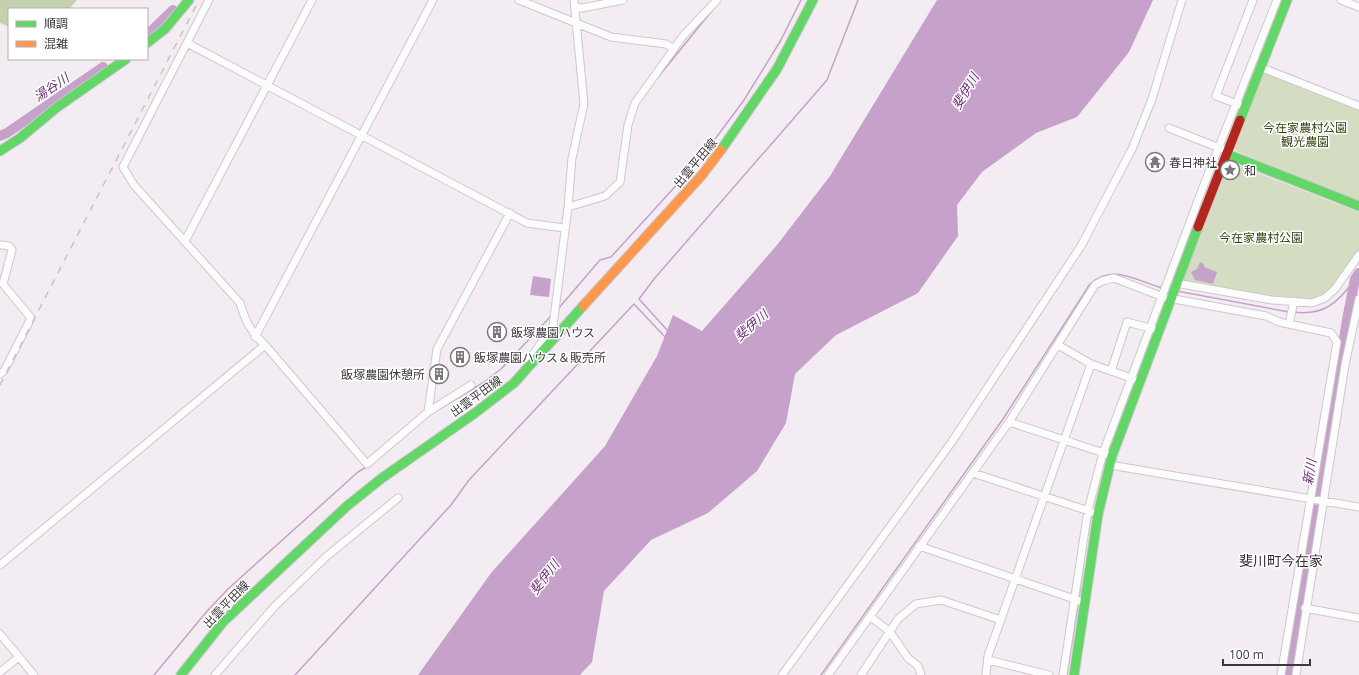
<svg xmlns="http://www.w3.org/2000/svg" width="1359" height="675" font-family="'Open Sans','Noto Sans JP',sans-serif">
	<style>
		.green { fill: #d4ddc2 }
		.forest { fill: #c5d1ae }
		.water { fill: #c6a1c9 }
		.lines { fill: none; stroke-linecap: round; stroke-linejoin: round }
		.stream { stroke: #c6a1c9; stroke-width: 1.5 }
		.river { stroke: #c6a1c9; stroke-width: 10 }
		.street-casing { stroke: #ccc8cc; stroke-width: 9 }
		.fast-casing { stroke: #ccc8cc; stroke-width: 11 }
		.slow-casing { stroke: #ccc8cc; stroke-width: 11 }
		.jam-casing { stroke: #ccc8cc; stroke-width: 11 }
		.street { stroke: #fdfcfd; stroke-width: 7 }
		.fast { stroke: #63d668; stroke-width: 9 }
		.slow { stroke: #ff974d; stroke-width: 9 }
		.jam { stroke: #b3261e; stroke-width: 9 }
		.rail { stroke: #c5c4c5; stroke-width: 1.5; stroke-dasharray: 7 7; stroke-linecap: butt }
		.labels { text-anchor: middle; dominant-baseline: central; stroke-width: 3; stroke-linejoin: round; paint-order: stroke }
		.park-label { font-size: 12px; fill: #31410d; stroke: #fff }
		.poi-label { font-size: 12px; fill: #3c383c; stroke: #fff; text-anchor: start }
		.street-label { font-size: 12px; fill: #3c383c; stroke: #fff }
		.water-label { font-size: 13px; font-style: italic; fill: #6f3175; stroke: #fff }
		.quarter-label { font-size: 14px; fill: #342c35; stroke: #fff }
	</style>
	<rect width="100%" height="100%" fill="#f3edf3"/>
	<path class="green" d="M1263,70l96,38v95l-123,-52 -1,-3c10,-26 18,-52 28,-78z
		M1232,163l127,49v39l-22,33 -13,12 -11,4 -31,-1 -98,-17 -2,-3 41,-105z"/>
	<path class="forest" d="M0,0h77l-8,9h-60v18l-9,-4z"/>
	<path class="water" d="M937,0h216l-24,52 -52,65 -41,16 -54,39 -25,33 1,31 -40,57 -82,42 -41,39 -9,49 -29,48 -49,42 -57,27 -47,51 -12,71 -12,13h-162l73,-102 114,-127 52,-90 16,-41 29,16 75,-86 53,-69z
		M1200,262l4,2v3l13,5 -4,12 -18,-4 -4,-8 6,-3z
		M533,276l18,3 -2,18 -19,-2z"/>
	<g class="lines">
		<path class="stream" d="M659,76l60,-74
			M1183,251l7,-19
			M1177,291l112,21
			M558,309l42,-49 11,-3 90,-99 43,-58 37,-60 20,-40
			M1293,312c31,4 45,-9 62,-33
			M1155,326l3,-8
			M668,331l-29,-32 15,-20 173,-199 31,-80
			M429,415l54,-32 18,-14 50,-53
			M1088,535l3,-20
			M1079,598l4,-32
			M154,675l54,-65 20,-21 130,-117 10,-6
			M295,675l156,-170 18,-25 165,-176 32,34
			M821,675l182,-256 87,-135c22,-21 47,-3 72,4
			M1067,675l11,-71"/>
		<path class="river" d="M147,35l26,-25
			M0,136l7,-3 96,-66
			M1290,675l57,-355 8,-41 4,-6"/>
		<defs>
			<path id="street" d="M209,0l-86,167 11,18 106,118c5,17 11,30 25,42l102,119 61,-52 43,-27
				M519,0l92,37 55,7 8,5
				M1341,0l18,7
				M575,7l7,1 41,-8
				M187,43l340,180 37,5
				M1260,67l99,39
				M1240,105l-24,-9 37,-96
				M1169,128l53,21
				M568,207l37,-11 15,-14 8,-57 7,-22 48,-67 34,-36
				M185,241l127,-241
				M1176,283l96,17 40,3 13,-5 10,-9 24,-34
				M1289,324l5,-23
				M255,337l178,-337
				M1058,345l33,19 43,15
				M529,360l24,-34 15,-119 4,-49 12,-54 -10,-104
				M1111,371l16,-49 26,7
				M0,374l4,-3 27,-53 -28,-34 9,-34 -3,-4 -7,-1
				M428,412l9,-63 73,-136
				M1009,422l98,32
				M1110,465l249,42
				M973,473l119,39
				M919,546l161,55
				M0,565l265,-220
				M1305,608l54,10
				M871,617l19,15 18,26 10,8 3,9
				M0,634l34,41
				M988,660l61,15
				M0,672l19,-15
				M215,675l60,-69 52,-50 71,-58
				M782,675l169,-232 130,-197 51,-97 20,-50 30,-99
				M828,675l181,-253 86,-137 7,-4 12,-3 49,19 103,19 13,6 52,11 6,9 -56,333
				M861,675l37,-56 18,-15 25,-4 60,20
				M986,675l2,-19 103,-292
				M1063,675l25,-165 15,-57 102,-271 72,-182
				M1296,675l49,-310 14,-66"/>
			<path id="fast" d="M147,43l18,-14 24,-29
				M1240,120l47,-120
				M721,150l56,-81 36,-69
				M0,151l20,-13 36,-30 70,-49
				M1227,154l132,52
				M181,675l42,-53 124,-116 35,-28 93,-65 39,-30 69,-77
				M1074,675l24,-161 14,-58 86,-229"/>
			<path id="slow" d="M583,306l119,-131 19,-25"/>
			<path id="jam" d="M1198,227l42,-107"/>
		</defs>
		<use href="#street" class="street-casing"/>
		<use href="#fast" class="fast-casing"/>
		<use href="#slow" class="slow-casing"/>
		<use href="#jam" class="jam-casing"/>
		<use href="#street" class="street"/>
		<use href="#fast" class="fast"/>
		<use href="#slow" class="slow"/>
		<use href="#jam" class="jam"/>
		<path class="rail" d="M0,385l199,-385"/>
	</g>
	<defs>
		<symbol id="temple-ring" viewBox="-11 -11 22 22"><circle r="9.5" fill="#fff" stroke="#7c777c" stroke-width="1.5"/><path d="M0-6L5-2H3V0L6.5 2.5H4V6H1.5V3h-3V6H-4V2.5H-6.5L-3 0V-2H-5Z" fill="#7c777c"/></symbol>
		<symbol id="sight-ring" viewBox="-11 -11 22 22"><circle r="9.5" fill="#fff" stroke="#7c777c" stroke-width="1.5"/><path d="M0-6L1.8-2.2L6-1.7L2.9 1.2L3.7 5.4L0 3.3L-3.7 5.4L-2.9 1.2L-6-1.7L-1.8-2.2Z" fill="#7c777c"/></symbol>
		<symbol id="building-ring" viewBox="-11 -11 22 22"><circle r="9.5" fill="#fff" stroke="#7c777c" stroke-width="1.5"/><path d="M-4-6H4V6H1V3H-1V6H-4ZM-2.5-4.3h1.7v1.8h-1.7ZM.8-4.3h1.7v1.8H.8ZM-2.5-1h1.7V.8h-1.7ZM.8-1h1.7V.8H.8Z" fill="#7c777c"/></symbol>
	</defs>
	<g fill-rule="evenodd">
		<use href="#temple-ring" x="1144" y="151" width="22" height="22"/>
		<use href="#sight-ring" x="1219" y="159" width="22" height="22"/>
		<use href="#building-ring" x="486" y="321" width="22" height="22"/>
		<use href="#building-ring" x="449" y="346" width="22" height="22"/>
		<use href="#building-ring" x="428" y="363" width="22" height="22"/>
	</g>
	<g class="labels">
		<g class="park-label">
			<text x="1305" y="127">今在家農村公園<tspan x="1305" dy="14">観光農園</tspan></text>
			<text x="1261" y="237">今在家農村公園</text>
		</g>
		<g class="poi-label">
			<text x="1169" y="162">春日神社</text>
			<text x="1244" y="170">和</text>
			<text x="511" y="332">飯塚農園ハウス</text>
			<text x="474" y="357">飯塚農園ハウス＆販売所</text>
			<text x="425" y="374" text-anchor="end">飯塚農園休憩所</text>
		</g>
		<g class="street-label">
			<text transform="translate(695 163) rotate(-50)">出雲平田線</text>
			<text transform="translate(476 396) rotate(-36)">出雲平田線</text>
			<text transform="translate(226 604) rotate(-46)">出雲平田線</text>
		</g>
		<g class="water-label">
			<text transform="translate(51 87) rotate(-34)">湯谷川</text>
			<text transform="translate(965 91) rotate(-59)">斐伊川</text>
			<text transform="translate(751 325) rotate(-41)">斐伊川</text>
			<text transform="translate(1309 472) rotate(-81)">新川</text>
			<text transform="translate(544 577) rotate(-52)">斐伊川</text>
		</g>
		<g class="quarter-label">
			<text x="1281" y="560">斐川町今在家</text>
		</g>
	</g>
	<rect x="8" y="8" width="140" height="52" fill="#ffffff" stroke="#b1afb1"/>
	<rect x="16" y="21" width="20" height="6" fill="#63d668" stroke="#b1afb1"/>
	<text x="44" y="28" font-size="12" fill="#3c383c">順調</text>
	<rect x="16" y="41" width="20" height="6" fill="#ff974d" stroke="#b1afb1"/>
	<text x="44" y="48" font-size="12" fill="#3c383c">混雑</text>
	<path d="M1223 659v6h87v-6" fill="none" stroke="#3c383c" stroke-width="2"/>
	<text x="1229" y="659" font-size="12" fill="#3c383c" stroke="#ffffff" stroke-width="3" paint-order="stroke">100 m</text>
</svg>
